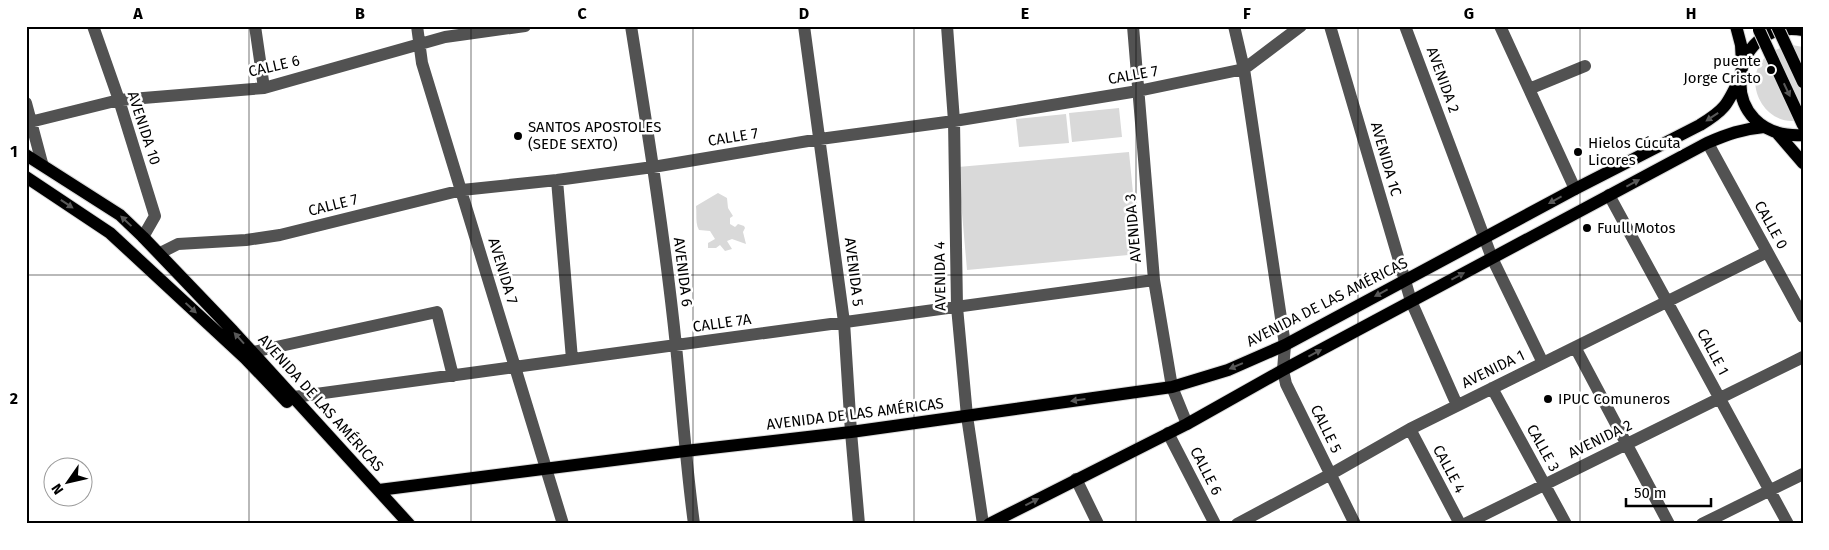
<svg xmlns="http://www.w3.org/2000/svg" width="1829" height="550" font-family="'Fira Sans',sans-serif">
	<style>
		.green { fill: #d9d9d9 }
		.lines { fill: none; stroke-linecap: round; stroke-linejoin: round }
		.major-casing { stroke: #dbdbdb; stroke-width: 14 }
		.minor { stroke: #525252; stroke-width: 12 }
		.major { stroke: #000; stroke-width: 12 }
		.major-bridge-casing { stroke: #dbdbdb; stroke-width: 14; stroke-linecap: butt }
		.major-bridge { stroke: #000; stroke-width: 12 }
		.oneway { fill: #595959 }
		.grid { fill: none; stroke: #000; stroke-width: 1; stroke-opacity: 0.55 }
		.poi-dot { fill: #000; stroke: #fff; stroke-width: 2 }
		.labels { text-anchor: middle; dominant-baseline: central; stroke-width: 5; stroke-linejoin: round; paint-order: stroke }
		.poi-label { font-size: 15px; fill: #000; stroke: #fff; text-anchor: start }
		.street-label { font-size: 15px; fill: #000; stroke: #fff }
		.neatline { fill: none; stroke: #000; stroke-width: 2 }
		.grid-label { font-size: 16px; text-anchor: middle; font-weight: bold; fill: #000 }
	</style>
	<rect width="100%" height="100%" fill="#fff"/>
	<path class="green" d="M1792,45l11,2v72c-45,15 -75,-63 -11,-74z
		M1119,108l3,29 -50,5 -3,-29z
		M1066,114l3,29 -50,4 -3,-28z
		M1129,152l10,102 -172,16 -9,-103z
		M718,193l9,5 1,10 5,8 -3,2v6l5,3 3,-3 6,2 1,2 -2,4 3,12 -14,-5 -5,2 5,8 -7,2 -5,-6 -4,3h-8v-5l7,-4 -5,-8 -11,-1c-4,-7 -2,-16 -3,-24z"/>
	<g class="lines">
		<defs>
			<path id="major" d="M1736,26l5,19 1,18
				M1803,30c-78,-13 -89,110 0,105
				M1778,134l25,29
				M26,155l94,60 23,22 90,94 176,193
				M26,177l84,56 135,125 42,44
				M379,490l306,-39 166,-19 321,-45 56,-17 57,-25 290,-156 125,-64c25,-15 27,-20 40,-47
				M989,524l198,-100 96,-54 424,-227c21,-9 35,-14 57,-16"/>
		</defs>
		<use href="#major" class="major-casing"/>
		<path class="minor" d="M93,26l26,74 36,116 -12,21
			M255,26l9,62
			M417,26l5,37 141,461
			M631,26c17,107 34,213 45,320 6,59 10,119 18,178
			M804,26l40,296 7,110 8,92
			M947,26l7,95 3,186 10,109 16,108
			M1133,26l21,254 18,107 15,37
			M1234,26l10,43 41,276 -2,25 3,14 69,140
			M1330,26l81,275 46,104
			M1405,26l87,232 51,105
			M1500,26l75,163
			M1529,89l56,-23
			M26,103l16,60
			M26,123l93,-23 145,-12 181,-51 80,-11
			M1711,149l92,168
			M557,180l15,179
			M1609,195l179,329
			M160,253l18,-9 68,-4 34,-5 182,-45 95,-10 96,-13 167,-28 134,-18 184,-30 106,-22 57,-43
			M1575,347l94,177
			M253,352l184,-40 16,64
			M1492,388l74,136
			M294,397l860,-117
			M1410,429l50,95
			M1168,433l47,91
			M1076,479l22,45
			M1237,524l94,-50 79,-45 357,-177
			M1465,524l338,-167
			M1702,524l101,-50"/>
		<use href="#major" class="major"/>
		<defs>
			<path id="major-bridge" d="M1777,26l26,56
				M1759,30l44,95"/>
		</defs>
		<use href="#major-bridge" class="major-bridge-casing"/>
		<use href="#major-bridge" class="major-bridge"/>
	</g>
	<defs><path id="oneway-solid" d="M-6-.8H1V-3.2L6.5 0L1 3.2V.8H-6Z" transform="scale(1.25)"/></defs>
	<g class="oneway">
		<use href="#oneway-solid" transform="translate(1787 90) rotate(65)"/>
		<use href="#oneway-solid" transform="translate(1712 117) rotate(146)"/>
		<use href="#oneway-solid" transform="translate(1633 183) rotate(-28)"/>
		<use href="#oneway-solid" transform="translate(1555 200) rotate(151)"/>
		<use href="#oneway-solid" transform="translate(67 204) rotate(34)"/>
		<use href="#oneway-solid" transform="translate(126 221) rotate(-137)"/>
		<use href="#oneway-solid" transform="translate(1458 276) rotate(-28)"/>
		<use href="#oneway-solid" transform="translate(1381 293) rotate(152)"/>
		<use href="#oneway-solid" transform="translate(191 308) rotate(43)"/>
		<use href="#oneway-solid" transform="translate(239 338) rotate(-132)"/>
		<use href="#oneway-solid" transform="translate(1315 353) rotate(-28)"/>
		<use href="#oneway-solid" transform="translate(1236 366) rotate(157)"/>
		<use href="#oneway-solid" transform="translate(1078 400) rotate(172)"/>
		<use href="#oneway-solid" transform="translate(1032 502) rotate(-27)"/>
	</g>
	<path class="grid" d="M249,26v498M471,26v498M693,26v498M914,26v498M1136,26v498M1358,26v498M1580,26v498M26,275h1777"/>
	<g class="poi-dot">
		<circle cx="1771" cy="70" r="5"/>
		<circle cx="518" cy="136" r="5"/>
		<circle cx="1578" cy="152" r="5"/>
		<circle cx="1587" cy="228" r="5"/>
		<circle cx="1548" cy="399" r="5"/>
	</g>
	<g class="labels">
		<g class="poi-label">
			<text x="1761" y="61" text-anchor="end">puente<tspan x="1761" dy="17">Jorge Cristo</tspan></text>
			<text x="528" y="127">SANTOS APOSTOLES<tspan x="528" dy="17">(SEDE SEXTO)</tspan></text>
			<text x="1588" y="143">Hielos Cúcuta<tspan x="1588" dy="17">Licores</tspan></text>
			<text x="1597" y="228">Fuull Motos</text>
			<text x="1558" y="399">IPUC Comuneros</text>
		</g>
		<g class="street-label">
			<text transform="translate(274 66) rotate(-13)">CALLE 6</text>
			<text transform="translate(1133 75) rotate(-10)">CALLE 7</text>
			<text transform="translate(1443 80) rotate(70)">AVENIDA 2</text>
			<text transform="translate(144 128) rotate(72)">AVENIDA 10</text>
			<text transform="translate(733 137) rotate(-9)">CALLE 7</text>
			<text transform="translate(1386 159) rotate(74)">AVENIDA 1C</text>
			<text transform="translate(333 205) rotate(-14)">CALLE 7</text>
			<text transform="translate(1771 225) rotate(61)">CALLE 0</text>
			<text transform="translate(1133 228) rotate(-95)">AVENIDA 3</text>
			<text transform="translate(503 271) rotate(73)">AVENIDA 7</text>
			<text transform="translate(683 272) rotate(83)">AVENIDA 6</text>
			<text transform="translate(854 272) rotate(83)">AVENIDA 5</text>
			<text transform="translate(940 276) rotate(-91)">AVENIDA 4</text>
			<text transform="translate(1327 302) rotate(-27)">AVENIDA DE LAS AMÉRICAS</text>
			<text transform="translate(722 323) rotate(-8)">CALLE 7A</text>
			<text transform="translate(1713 352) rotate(62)">CALLE 1</text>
			<text transform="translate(1493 369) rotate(-26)">AVENIDA 1</text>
			<text transform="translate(321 403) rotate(48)">AVENIDA DE LAS AMÉRICAS</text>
			<text transform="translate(855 414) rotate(-7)">AVENIDA DE LAS AMÉRICAS</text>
			<text transform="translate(1326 429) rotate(64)">CALLE 5</text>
			<text transform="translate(1600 439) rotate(-26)">AVENIDA 2</text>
			<text transform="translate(1543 448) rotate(61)">CALLE 3</text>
			<text transform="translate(1449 469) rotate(62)">CALLE 4</text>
			<text transform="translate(1206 471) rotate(63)">CALLE 6</text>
		</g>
	</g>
	<rect width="1829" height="550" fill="none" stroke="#ffffff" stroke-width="55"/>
	<g transform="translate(68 482) rotate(236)"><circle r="24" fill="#ffffff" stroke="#999999"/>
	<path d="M0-4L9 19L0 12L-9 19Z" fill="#000000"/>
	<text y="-8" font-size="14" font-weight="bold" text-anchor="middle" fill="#000000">N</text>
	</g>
	<path d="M1626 498v8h85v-8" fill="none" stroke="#000000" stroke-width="2.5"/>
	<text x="1634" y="498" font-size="15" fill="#000000" stroke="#ffffff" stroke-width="4" paint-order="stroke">50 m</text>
	<rect x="28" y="28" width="1774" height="494" class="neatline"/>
	<g class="grid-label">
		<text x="138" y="19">A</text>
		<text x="360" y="19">B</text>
		<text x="582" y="19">C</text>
		<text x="804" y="19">D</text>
		<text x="1025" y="19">E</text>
		<text x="1247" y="19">F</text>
		<text x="1469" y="19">G</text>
		<text x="1691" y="19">H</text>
		<text x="14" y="157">1</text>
		<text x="14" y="404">2</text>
	</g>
</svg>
